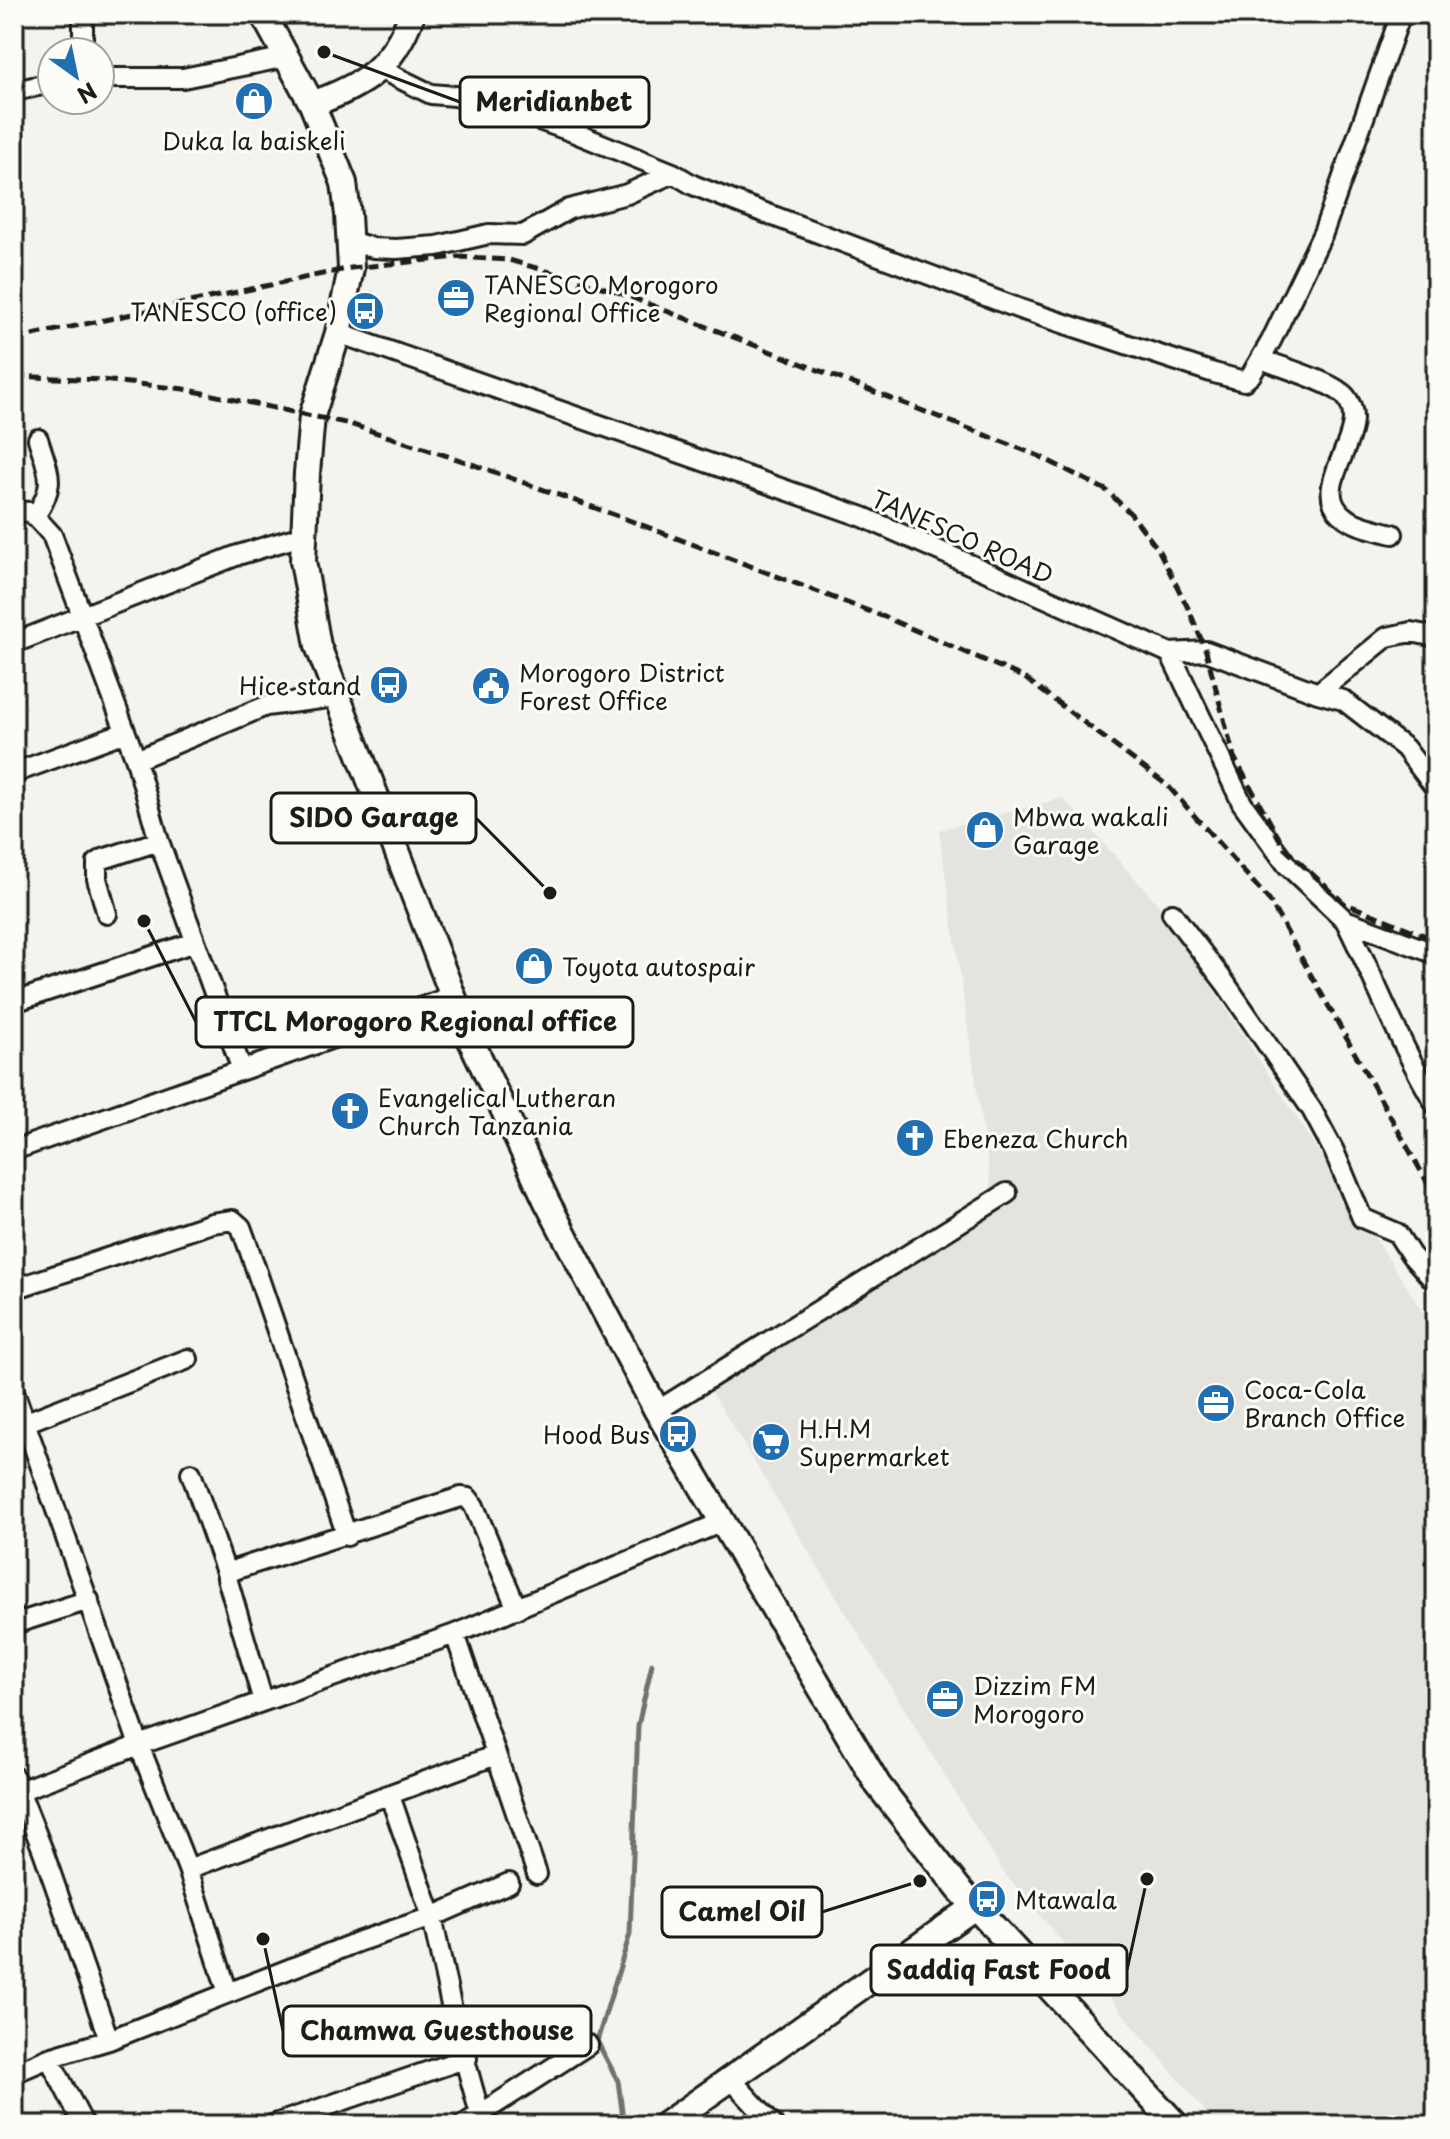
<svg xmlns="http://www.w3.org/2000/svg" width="1450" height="2139" font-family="'Playpen Sans',sans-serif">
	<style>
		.built { fill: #e4e3de }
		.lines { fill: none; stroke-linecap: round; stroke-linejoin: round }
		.stream { stroke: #72716f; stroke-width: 5 }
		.street-casing { stroke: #1c1c1c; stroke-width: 24 }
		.secondary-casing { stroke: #1c1c1c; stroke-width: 30 }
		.street { stroke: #fdfcf7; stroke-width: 18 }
		.secondary { stroke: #fdfcf7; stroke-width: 24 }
		.rail { stroke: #1c1c1c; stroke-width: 5; stroke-dasharray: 12 6; stroke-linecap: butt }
		.labels { text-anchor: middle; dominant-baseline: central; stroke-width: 6; stroke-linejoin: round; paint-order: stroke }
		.poi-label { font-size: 24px; fill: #1c1c1c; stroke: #fdfcf7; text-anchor: start }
		.street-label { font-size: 24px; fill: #1c1c1c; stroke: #fdfcf7 }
		.leader { fill: none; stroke: #1c1c1c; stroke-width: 3 }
		.callout-dot { fill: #1c1c1c; stroke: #fdfcf7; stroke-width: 3 }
		.callout { fill: #fdfcf7; stroke: #1c1c1c; stroke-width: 3 }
		.callout-label { font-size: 26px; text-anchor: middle; font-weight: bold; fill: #1c1c1c }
	</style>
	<rect width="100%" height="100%" fill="#f4f3ee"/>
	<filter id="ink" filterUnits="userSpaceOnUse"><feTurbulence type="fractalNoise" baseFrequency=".0125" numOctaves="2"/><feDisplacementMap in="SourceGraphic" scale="16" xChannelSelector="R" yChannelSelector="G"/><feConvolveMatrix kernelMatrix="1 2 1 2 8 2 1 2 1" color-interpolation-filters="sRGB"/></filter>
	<g filter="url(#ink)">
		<path class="built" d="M1063,798l94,105 279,429v793h-219l-215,-255 -292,-481 284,-183 -55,-376z"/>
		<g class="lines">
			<path class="stream" d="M624,2125l-6,-44 -21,-40 33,-107 8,-208 14,-62"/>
			<defs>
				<path id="street" d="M83,14v38
					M380,69l51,25 24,2 53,13 62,22 103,42 20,12 43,17 284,107 194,64 30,8 7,-6 20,-34 52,-108 78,-219
					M100,78h83l104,-21
					M14,91l38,-8
					M350,241l23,7 23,1 41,-3 52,-12 34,1 46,-26 58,-15 46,-21
					M338,333l525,184 307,136 72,150 45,62 58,55 91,34
					M1261,359c19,8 73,23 85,38 29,37 -44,91 0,121 13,9 32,12 47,16
					M14,511l17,1 21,23 84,225 23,81 83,229
					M35,516c22,-32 14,-42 3,-77
					M14,643l224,-88 67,-20
					M1170,653l36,-2 112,42 69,-56 24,-5 25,5
					M1318,693l25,7 62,48 31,41
					M136,760l130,-54 70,-9
					M14,773l111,-41
					M1172,913l54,71 86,126 22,41 28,67 35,15 14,22 25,28
					M107,914l-10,-35v-16l6,-4 56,-18
					M1345,920c31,61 55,126 91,185
					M23,999l172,-57
					M14,1150l439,-154
					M14,1289l198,-66 21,-3 8,7 8,22 98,287
					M14,1391l125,354 49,124 40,124
					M657,1411l350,-218
					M14,1427l174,-68
					M191,1473l36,102
					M14,1624l75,-24
					M455,1634l82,240
					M263,1701l-36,-123 3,-6 10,-4 221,-71 7,1 6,8 43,103
					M14,1777l29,74 66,189
					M14,1793l125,-48 316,-111 267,-112
					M390,1796l42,121 24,111 24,86
					M188,1869l308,-114
					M49,2058l35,67
					M14,2073l35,-15 60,-18 251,-99 72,-24 77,-34
					M732,2080l41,45
					M272,2125l195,-67
					M463,2125l125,-80"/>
				<path id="secondary" d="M263,14l49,90 32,79 4,32 3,53 -13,65 -26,83 -5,57 -4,88 15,85 148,384 81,172 110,209 221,374 81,104 217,236
					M312,104c53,-19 80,-36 100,-90
					M665,2125l311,-219"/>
			</defs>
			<use href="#street" class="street-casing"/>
			<use href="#secondary" class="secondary-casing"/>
			<use href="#street" class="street"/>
			<use href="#secondary" class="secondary"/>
			<path class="rail" d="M14,339l337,-71 107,-11 51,3 106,31 424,165 67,34 25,24 27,35 31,61 17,41 28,106 51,92 59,54 92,37
				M14,376l87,4 83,9 166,35 116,38 160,57 261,99 138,60 143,108 101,114 167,298"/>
		</g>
	</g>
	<defs>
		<symbol id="shop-disc" viewBox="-11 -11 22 22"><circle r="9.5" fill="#1f6fb2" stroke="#fdfcf7"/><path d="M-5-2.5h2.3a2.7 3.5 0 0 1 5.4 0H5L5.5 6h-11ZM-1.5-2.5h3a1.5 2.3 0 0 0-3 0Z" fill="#fff"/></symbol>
		<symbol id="office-disc" viewBox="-11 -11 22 22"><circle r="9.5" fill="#1f6fb2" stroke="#fdfcf7"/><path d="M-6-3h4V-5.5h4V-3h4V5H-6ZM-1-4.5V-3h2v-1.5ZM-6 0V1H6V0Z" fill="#fff"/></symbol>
		<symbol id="bus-disc" viewBox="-11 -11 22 22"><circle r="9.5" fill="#1f6fb2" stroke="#fdfcf7"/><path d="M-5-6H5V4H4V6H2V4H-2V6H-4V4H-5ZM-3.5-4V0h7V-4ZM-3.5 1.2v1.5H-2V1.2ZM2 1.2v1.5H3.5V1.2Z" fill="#fff"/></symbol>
		<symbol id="civic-disc" viewBox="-11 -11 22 22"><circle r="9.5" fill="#1f6fb2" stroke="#fdfcf7"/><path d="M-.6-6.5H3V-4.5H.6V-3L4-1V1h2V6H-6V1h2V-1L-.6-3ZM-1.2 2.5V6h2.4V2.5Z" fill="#fff"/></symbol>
		<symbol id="church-disc" viewBox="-11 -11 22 22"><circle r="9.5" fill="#1f6fb2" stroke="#fdfcf7"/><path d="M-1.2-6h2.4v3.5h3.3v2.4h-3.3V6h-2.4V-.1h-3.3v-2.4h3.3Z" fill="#fff"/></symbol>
		<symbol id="supermarket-disc" viewBox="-11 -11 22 22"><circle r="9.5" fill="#1f6fb2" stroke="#fdfcf7"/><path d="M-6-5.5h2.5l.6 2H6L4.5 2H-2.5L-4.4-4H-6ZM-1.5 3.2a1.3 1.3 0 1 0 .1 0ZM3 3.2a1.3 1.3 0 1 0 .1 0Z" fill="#fff"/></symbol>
	</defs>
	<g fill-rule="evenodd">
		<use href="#shop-disc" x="232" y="79" width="44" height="44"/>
		<use href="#office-disc" x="434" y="276" width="44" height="44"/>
		<use href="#bus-disc" x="343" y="289" width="44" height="44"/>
		<use href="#bus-disc" x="367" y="663" width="44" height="44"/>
		<use href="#civic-disc" x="469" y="664" width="44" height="44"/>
		<use href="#shop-disc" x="963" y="808" width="44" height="44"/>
		<use href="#shop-disc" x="512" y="944" width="44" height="44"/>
		<use href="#church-disc" x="328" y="1089" width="44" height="44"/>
		<use href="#church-disc" x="893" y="1116" width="44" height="44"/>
		<use href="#office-disc" x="1194" y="1381" width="44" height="44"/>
		<use href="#bus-disc" x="656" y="1412" width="44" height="44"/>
		<use href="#supermarket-disc" x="749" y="1420" width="44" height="44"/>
		<use href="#office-disc" x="923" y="1677" width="44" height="44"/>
		<use href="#bus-disc" x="965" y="1877" width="44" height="44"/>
	</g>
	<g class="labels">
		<g class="poi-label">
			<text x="254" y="140" text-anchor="middle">Duka la baiskeli</text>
			<text x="484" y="284">TANESCO Morogoro<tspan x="484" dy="28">Regional Office</tspan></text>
			<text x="337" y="311" text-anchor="end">TANESCO (office)</text>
			<text x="519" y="672">Morogoro District<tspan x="519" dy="28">Forest Office</tspan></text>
			<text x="361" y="685" text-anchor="end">Hice stand</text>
			<text x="1013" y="816">Mbwa wakali<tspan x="1013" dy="28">Garage</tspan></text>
			<text x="562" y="966">Toyota autospair</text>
			<text x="378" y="1097">Evangelical Lutheran<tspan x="378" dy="28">Church Tanzania</tspan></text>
			<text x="943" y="1138">Ebeneza Church</text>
			<text x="1244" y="1389">Coca-Cola<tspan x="1244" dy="28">Branch Office</tspan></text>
			<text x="799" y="1428">H.H.M<tspan x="799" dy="28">Supermarket</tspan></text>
			<text x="650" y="1434" text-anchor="end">Hood Bus</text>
			<text x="973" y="1685">Dizzim FM<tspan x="973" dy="28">Morogoro</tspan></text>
			<text x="1015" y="1899">Mtawala</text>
		</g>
		<g class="street-label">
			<text transform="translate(963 536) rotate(24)">TANESCO ROAD</text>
		</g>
	</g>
	<path class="leader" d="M324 52L460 102M550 893L476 818M144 921L196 1022M920 1881L822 1912M1147 1879L1127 1970M263 1939L283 2031"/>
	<g class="callout-dot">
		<circle cx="324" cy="52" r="8"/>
		<circle cx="550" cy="893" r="8"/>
		<circle cx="144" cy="921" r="8"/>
		<circle cx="920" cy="1881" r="8"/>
		<circle cx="1147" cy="1879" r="8"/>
		<circle cx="263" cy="1939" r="8"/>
	</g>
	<g class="callout">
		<rect x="460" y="77" width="189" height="50" rx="8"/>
		<rect x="271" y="793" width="205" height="50" rx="8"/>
		<rect x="196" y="997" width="437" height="50" rx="8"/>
		<rect x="662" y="1887" width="160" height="50" rx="8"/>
		<rect x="871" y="1945" width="256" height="50" rx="8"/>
		<rect x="283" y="2006" width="308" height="50" rx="8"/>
	</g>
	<g class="callout-label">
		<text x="554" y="111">Meridianbet</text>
		<text x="374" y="827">SIDO Garage</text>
		<text x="415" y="1031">TTCL Morogoro Regional office</text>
		<text x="742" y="1921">Camel Oil</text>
		<text x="999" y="1979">Saddiq Fast Food</text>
		<text x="437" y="2040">Chamwa Guesthouse</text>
	</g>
	<rect width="1450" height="2139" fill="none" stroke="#fdfcf7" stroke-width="48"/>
	<rect x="24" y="24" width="1402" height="2091" fill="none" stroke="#1c1c1c" stroke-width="3" filter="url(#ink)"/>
	<g transform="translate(76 76) rotate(147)"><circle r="38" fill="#fdfcf7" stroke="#a3a29f" stroke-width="2"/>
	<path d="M0-6L14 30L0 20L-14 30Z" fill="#1f6fb2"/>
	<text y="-12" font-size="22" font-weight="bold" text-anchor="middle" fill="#1c1c1c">N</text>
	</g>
</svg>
